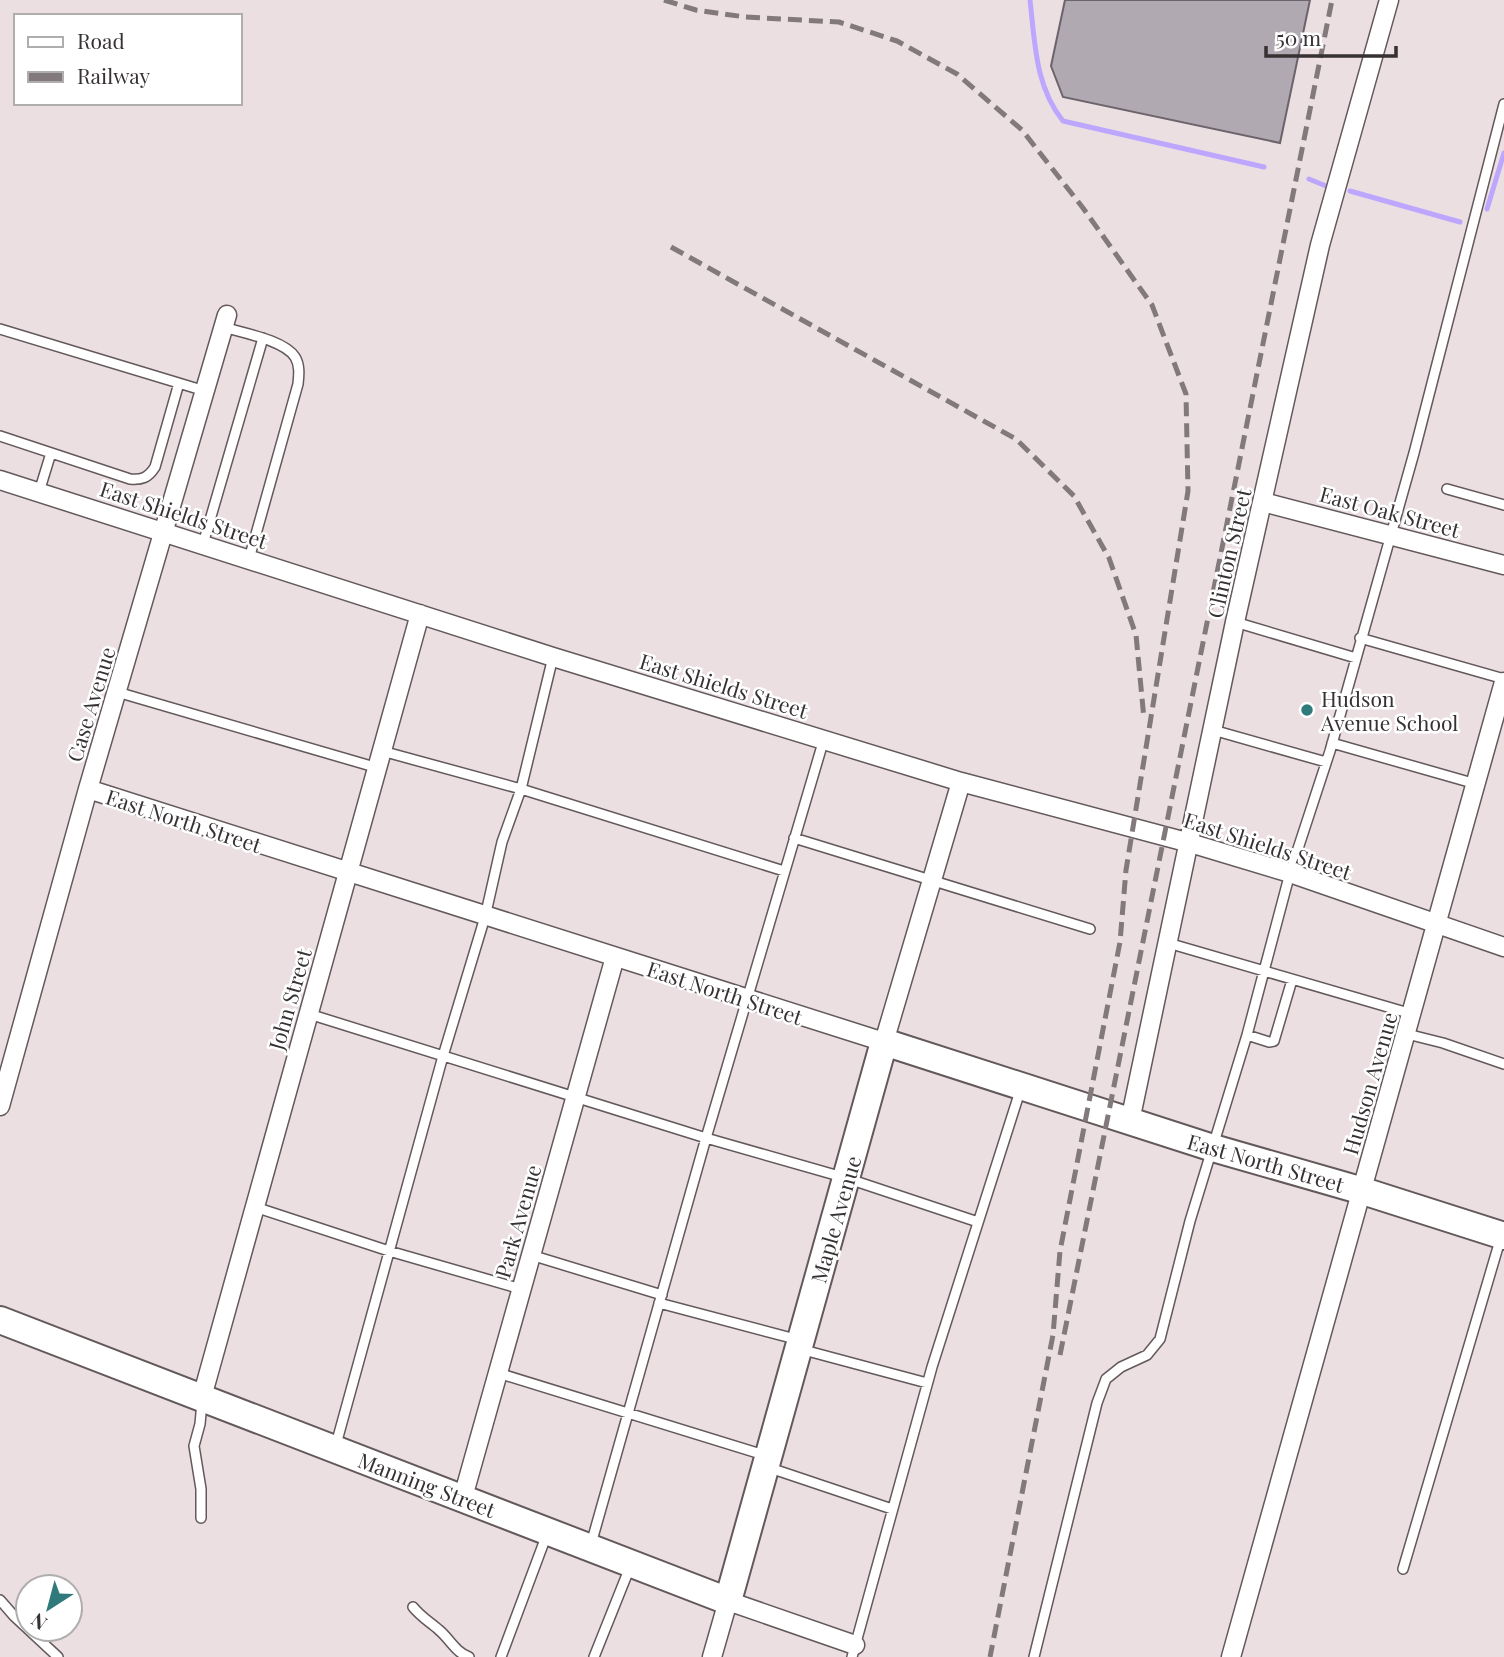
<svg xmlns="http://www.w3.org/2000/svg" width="1504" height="1657" font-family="'Playfair Display',serif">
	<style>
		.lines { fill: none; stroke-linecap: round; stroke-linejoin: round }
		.stream { stroke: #bda6fd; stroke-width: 5 }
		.building { fill: #b1a9b1; stroke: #6b646b; stroke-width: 2 }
		.lane-casing { stroke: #63595b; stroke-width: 12 }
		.street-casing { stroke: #63595b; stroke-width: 21 }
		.secondary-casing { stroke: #63595b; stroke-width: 30 }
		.lane { stroke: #fff; stroke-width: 9 }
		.street { stroke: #fff; stroke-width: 18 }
		.secondary { stroke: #fff; stroke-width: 26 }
		.rail { stroke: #81797b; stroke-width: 5; stroke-dasharray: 14 7; stroke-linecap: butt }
		.poi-dot { fill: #307a7b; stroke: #fff; stroke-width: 2.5 }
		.labels { text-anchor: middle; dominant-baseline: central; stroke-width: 5; stroke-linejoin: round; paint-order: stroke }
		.street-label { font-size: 21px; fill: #363132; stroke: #fff }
		.poi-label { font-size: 21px; fill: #363132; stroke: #fff; text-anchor: start }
	</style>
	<rect width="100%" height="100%" fill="#ebdfe2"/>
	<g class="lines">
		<path class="stream" d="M1030,0c5,43 5,86 33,121l201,46
			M1309,179l17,7
			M1350,191l110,31
			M1487,209l17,-56"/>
	</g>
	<path class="building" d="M1065,0h245l-30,143 -217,-46 -12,-31z"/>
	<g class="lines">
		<defs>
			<path id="lane" d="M223,327c20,6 61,13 72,30 5,8 4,18 3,27l-49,175
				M0,329l205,62
				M0,436l130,43c12,1 18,-1 25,-12l24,-84
				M1447,489l57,16
				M39,492l12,-39
				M203,544l60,-206
				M1235,622l121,36
				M1360,638l144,41
				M117,692l261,76
				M1213,730l113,32
				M1332,743l144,41
				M382,751l139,38 263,82
				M794,838l296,91
				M1168,943l244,71
				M309,1014l397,124 140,40 132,44
				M1407,1034l36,9 61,21
				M1247,1035l22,7 5,-1 18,-61
				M255,1207l134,44 132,38
				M531,1255l131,40
				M659,1303l140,37
				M800,1349l127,34
				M498,1373l269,83
				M335,1448l108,-392 42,-139 17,-75 19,-53 32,-132
				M767,1467l125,42
				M201,1518v-29l-7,-43 6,-22 2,-22
				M591,1544l115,-406 118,-399
				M1403,1569l98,-332
				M0,1600l14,16 44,41
				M413,1607c8,10 17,15 26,23 11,9 16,22 30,27
				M501,1657l46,-123
				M594,1657l36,-90
				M852,1657l80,-290 89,-279
				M1034,1657l63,-254 9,-24 15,-12 26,-12 13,-16 30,-118 57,-186 43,-162 40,-122 84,-298 90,-349"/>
			<path id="street" d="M0,480l553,177 408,125 229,61 100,30 214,74
				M1263,502l241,63
				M88,789l796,253 77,-260
				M0,1106l88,-317 139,-474
				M1130,1121l105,-499 85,-377 69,-245
				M202,1397l218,-783
				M463,1497l152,-540
				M712,1657l16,-56 127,44
				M1231,1657l273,-975"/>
			<path id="secondary" d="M0,1320l728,281 156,-559 329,106 150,43 141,45"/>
		</defs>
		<use href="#lane" class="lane-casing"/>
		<use href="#street" class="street-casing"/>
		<use href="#secondary" class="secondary-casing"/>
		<use href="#lane" class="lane"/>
		<use href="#street" class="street"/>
		<use href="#secondary" class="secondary"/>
		<path class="rail" d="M664,0l32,10 49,7 94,5 58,19 60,33 65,56 61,78 69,97 34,89 2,97 -62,379 -6,72 -60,309 -7,84 -63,322
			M671,247l345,192 58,57 35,62 27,77 8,84
			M1060,1355l272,-1355"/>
	</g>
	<circle class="poi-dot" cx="1307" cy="710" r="7"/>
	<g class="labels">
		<g class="street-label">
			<text transform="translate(1390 511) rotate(15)">East Oak Street</text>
			<text transform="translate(184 514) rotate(18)">East Shields Street</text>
			<text transform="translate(1228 553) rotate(-77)">Clinton Street</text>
			<text transform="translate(724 685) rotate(17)">East Shields Street</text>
			<text transform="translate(90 704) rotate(-73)">Case Avenue</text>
			<text transform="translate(184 820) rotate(18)">East North Street</text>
			<text transform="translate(1268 845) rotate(18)">East Shields Street</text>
			<text transform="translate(725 992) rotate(18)">East North Street</text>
			<text transform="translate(289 999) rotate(-74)">John Street</text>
			<text transform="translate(1369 1083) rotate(-74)">Hudson Avenue</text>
			<text transform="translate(1266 1162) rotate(16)">East North Street</text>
			<text transform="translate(835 1219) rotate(-74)">Maple Avenue</text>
			<text transform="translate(517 1221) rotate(-74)">Park Avenue</text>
			<text transform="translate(427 1484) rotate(21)">Manning Street</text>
		</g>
		<g class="poi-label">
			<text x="1321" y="698">Hudson<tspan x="1321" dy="24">Avenue School</tspan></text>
		</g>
	</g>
	<rect x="14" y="14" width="228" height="91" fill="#ffffff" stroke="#afadad" stroke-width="2"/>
	<rect x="28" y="37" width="35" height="10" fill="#ffffff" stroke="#afadad" stroke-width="2"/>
	<text x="77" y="49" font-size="21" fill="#363132">Road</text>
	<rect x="28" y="72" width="35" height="10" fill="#81797b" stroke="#afadad" stroke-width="2"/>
	<text x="77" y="84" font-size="21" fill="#363132">Railway</text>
	<g transform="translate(49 1608) rotate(216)"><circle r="33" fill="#ffffff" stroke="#afadad" stroke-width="2"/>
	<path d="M0-5L12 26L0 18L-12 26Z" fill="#307a7b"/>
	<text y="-10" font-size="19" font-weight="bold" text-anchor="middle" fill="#363132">N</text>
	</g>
	<path d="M1266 46v10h130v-10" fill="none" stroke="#363132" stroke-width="3.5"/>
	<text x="1276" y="46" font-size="21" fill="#363132" stroke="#ffffff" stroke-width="5" paint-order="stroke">50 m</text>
</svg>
